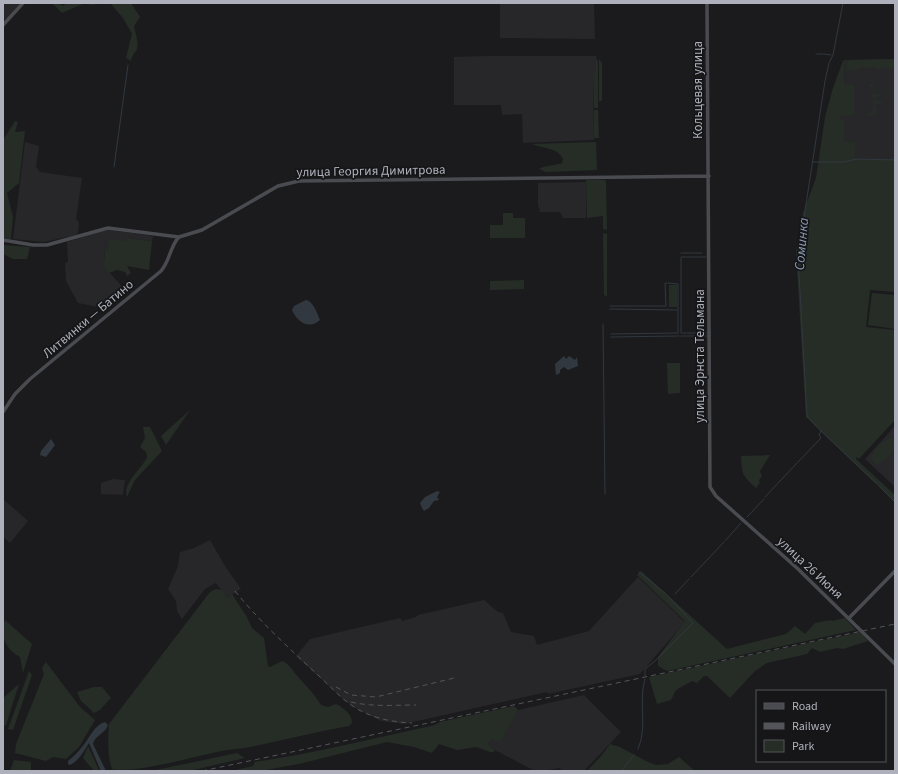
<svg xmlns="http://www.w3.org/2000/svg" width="898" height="774" font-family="'Source Sans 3',sans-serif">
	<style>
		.built { fill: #27272a }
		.green { fill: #252d26 }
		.water { fill: #313840 }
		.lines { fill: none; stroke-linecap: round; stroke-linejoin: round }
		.stream { stroke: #313840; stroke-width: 1 }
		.secondary { stroke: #4a4b51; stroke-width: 3.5 }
		.rail { stroke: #53545a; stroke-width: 1; stroke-dasharray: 5 4; stroke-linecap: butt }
		.labels { text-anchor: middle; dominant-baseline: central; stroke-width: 3.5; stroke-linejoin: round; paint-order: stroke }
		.street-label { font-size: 13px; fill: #aeb1bb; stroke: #161618 }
		.water-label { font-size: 14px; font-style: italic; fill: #889bb3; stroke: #161618 }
	</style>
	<rect width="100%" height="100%" fill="#1b1b1d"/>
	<path class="built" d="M3,3h17l-15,17 -2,-2z
		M500,3h94l1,36 -95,-1z
		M486,56h110v14h-2v9h-1l1,61 -71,3 -1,-29 -20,1 -1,-10h-47v-48z
		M895,59v100h-40l-1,-17 -10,-1v-21l-4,-1v-4l4,-31 1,-24z
		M25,142l14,4 -3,21 4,5 42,6 -6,41 3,3 -1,11 -2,2 -32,7 -31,-3z
		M586,182v36h-23l-3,-6h-20l-2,-7v-22z
		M109,230l44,6 -1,5 -25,-3 -1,3 -18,9h-3l-1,13h-3l24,27 -22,18 -25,-5 -12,-22 -1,-18 3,-1 -1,-20 32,-10z
		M895,426v61l-30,-28z
		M113,479l12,1 -2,15 -22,-1v-11z
		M3,499l25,22 -18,22 -7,-6z
		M210,540l15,26 16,23 -14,9 -11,-15 -11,6 -23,30 -5,-8 -1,-10 -8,-12 10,-23 2,-14 14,-4z
		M638,577l47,45 -45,52 -92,20 -1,-2 -143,32 -23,-3 -26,-13 -11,-8 -48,-44 14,-17 90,-21 2,3 14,-4 2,-2 66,-15 14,12 5,1 8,19 23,4 3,9 52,-14z
		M584,695l37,37 -37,39h-20l-5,-3 -15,3h-9l-40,-21 -7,-6 4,-5 8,3 18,-32z"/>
	<path class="green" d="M52,3h6l5,3 4,-3h34l-10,2 -6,-2 -23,10z
		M110,3h21l9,14 -6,9c1,6 5,16 3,23 -2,4 -5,6 -6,12l-5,-3 6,-24 -9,-16z
		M596,57l2,5v46h-4l-1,-29 1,-1v-8h2z
		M599,59l3,4v37l-1,1h-2z
		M895,59v5l-3,6 -3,-2h-9l-2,2 -2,-2c-4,-1 -9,-1 -14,0 -5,1 -7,3 -13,3l-2,-2 1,-3h-2l3,-6z
		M845,60l-1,24 10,1v28l-2,2h-12v4h4v22l11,1v17h40v133l-25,-2 -4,37 29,3v90l-36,39 -2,-2 -1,2 39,36v7l-89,-85 -10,-165 7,-39 13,-35 9,-61 8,-29 10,-27z
		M868,84h5v10h8v2l-7,1v4h7v3h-6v2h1v7l-2,2h-6v-2h3c4,-7 1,-18 1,-25z
		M594,110h4l1,28h-5z
		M15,121l3,1 -3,10 10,-1 -6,52 -12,10 6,24 -2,22 -8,-1v-98z
		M596,142l1,28 -51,2 -7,-3c6,-4 15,-3 23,-6l1,-4c-6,-12 -20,-10 -31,-15z
		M586,180h19l1,2 1,47 -1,1 -3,-1v-13l-16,2z
		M503,213h10v5h12v20h-35v-13h13z
		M605,233l2,1v21h-1h1v27h-1l1,1v13h-1l-2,-1 -1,-61z
		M127,238l25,3 -3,29 -22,-4 4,7 -4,3 -2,-4 -8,-2 -8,3 -8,-10h3l1,-13h3l1,-11 17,2z
		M3,245l27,2 -3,12h-14l-10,-5z
		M524,280v9l-34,1v-9z
		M669,285h8v22h-8z
		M872,293l23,2v34l-27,-4z
		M667,363h13v30l-12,1z
		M190,410l-24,35 -5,-9z
		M143,427h7l12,24 -27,29 -8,17c-5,-14 15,-28 20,-40l-1,-5 -6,-5 5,-9z
		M890,438l5,3v7c-5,6 -12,17 -20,16l-4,-6c2,-7 12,-18 19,-20z
		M770,455l-10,16 2,5 -3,4 1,3 -4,5c-14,-13 -14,-13 -15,-32z
		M641,571l86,78 59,-15 9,-8 10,8 10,-11 16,-3 1,1 13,-3 11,12 -189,41 -9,-5v-9l27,-36 -48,-46z
		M216,589l6,1 5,8 5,-4 15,23 5,11 12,10 4,28 2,1 12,-6c8,3 11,10 16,16 9,10 16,16 23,28l7,2 8,-3c8,4 16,10 16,19l-3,3c-33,6 -66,14 -99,21 -9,2 -19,2 -28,4 -27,5 -86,23 -110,18 -5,-14 -4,-31 -3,-45l101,-132z
		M5,620l27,24 -9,29 -3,-16c-15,-9 -20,-20 -15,-37z
		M860,632l8,9 -25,8 -6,-1 -17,4 -8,-4 -5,6 -40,9 -12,8 -25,27 -23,-22h-3l-7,7 -5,-2 -16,9 -5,10 -14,4 -8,-27z
		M46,662l34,45 15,13 -16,27 -13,12 -13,-2 -7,4 -31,-8 1,-9 28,-70 -2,-6z
		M29,671l3,4 -19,55 -5,-1z
		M19,684l-13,41 -3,1v-28z
		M94,687h8l9,11 -11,12 -6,3 -13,-12 -4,-9z
		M514,706l4,4 -18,33 -8,-4 -4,5 7,6 -1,2h-4l-14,-5 -19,3 -18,-6 -7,9 -18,-6 -27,-5 -88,22 -39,7h-29l22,-5 2,-4c61,-9 120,-24 180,-37l5,-3z
		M610,744l10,3 28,15 8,3 12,-1 11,-7 16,14h-108l15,-16z
		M88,746l11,24 1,1h-6l-11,-13z
		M237,753l8,5 -56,13h-38z
		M14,760l17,2v9h-21z"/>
	<path class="water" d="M306,300c7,1 11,13 14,20 -11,10 -23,2 -28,-10l2,-4z
		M564,356l2,3 3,-3 6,4 2,-3 1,9 -10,4 -4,-3 -4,3v3l-4,2 -1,-11z
		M51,439l4,6 -9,12 -6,-2 1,-4z
		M437,491l3,1 -3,5 2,3 -5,1 -5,7 -5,3 -2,-3 -2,-5 5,-6z
		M105,722l3,3c-2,8 -13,10 -15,19l13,27h-5l-1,-2 -11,-26c-6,9 -9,17 -19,22l-2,-1v-3c5,-4 10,-9 14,-14 7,-8 12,-22 23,-25z"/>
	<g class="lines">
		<path class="stream" d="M843,3l-10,52 -4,8 -4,18 -27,175 9,160 14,15 55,52
			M816,54h7
			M824,54l7,1
			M812,162h31
			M844,162l13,-3 38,1
			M114,167l14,-102
			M681,253h21
			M706,257h-25v76h26
			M668,283l10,1v24
			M610,306h56l-1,-23h2
			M610,309l67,1
			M603,324l2,170
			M611,334l67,-1v-25
			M681,336h27
			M611,337l68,-1
			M798,462l23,-24 -2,-3 2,-4
			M879,486l16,16
			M765,497l32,-34
			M747,517l17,-18
			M725,541l16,-18
			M639,572l27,22 27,29 -37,37 -11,9v7
			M691,577l33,-35
			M675,594l14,-15
			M638,749c10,-22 0,-48 7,-70
			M621,771l13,-16"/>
		<path class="secondary" d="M707,3l3,484 6,9 82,73 97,95
			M3,25l20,-22
			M3,240l30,5h14l61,-17 71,9 23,-7 76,-44 21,-5 410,-5
			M3,412l12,-18 15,-15 131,-108c9,-10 9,-25 18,-34
			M849,618l46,-47"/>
		<path class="rail" d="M235,591c25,31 55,58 84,85 13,12 24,25 40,34 17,9 34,12 53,13
			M336,687l15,8 25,2 78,-19
			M351,702c21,5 44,3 65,3
			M202,771l693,-147"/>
	</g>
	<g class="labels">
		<g class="street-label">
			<text transform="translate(698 90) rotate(-90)">Кольцевая улица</text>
			<text transform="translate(371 171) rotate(-1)">улица Георгия Димитрова</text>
			<text transform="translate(88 319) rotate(-40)">Литвинки — Батино</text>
			<text transform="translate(700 356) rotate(-90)">улица Эрнста Тельмана</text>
			<text transform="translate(810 568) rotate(43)">улица 26 Июня</text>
		</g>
		<g class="water-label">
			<text transform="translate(802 244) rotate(-85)">Соминка</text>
		</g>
	</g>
	<rect width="898" height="774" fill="none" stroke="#aeb1bb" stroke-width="8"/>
	<rect x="756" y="690" width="130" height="72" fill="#161618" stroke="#535459"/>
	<rect x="764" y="703" width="20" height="6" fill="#4a4b51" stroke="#535459"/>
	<text x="792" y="710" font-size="12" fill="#aeb1bb">Road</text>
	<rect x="764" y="723" width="20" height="6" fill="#53545a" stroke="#535459"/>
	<text x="792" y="730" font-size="12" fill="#aeb1bb">Railway</text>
	<rect x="764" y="740" width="20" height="12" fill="#252d26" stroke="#535459"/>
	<text x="792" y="750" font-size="12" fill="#aeb1bb">Park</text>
</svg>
